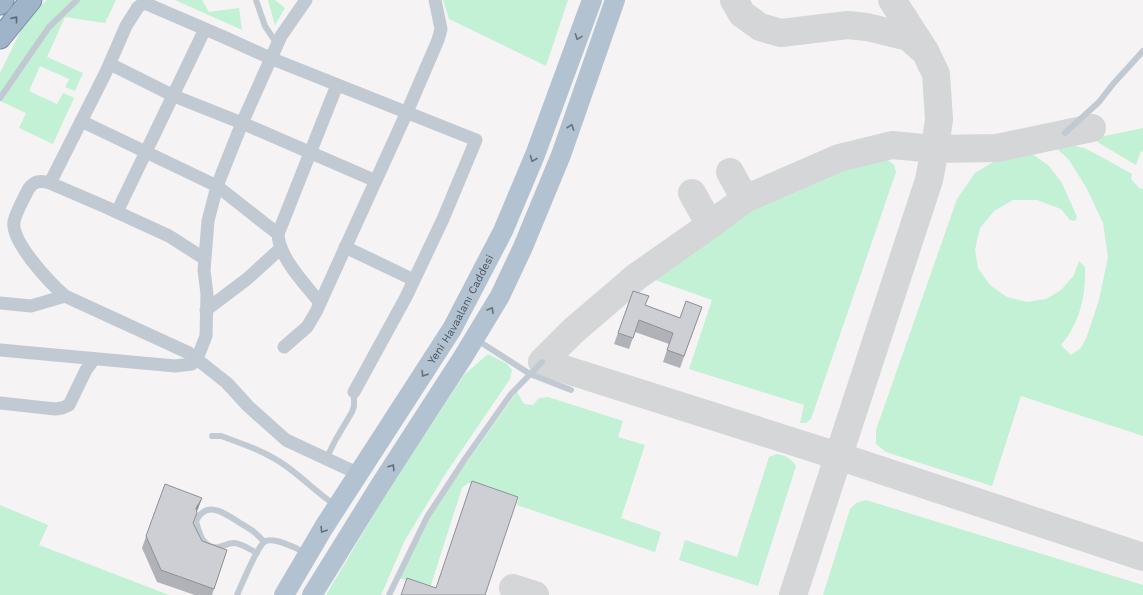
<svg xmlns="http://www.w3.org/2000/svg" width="1143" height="595" font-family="'Work Sans',sans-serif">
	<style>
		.green { fill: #c3f1d5 }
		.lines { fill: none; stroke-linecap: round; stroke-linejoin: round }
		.taxiway { stroke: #d5d6d8; stroke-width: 28 }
		.trunk-casing { stroke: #7690ad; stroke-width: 23 }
		.service { stroke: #c1cad2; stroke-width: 6 }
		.minor { stroke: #c1cad2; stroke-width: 13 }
		.primary { stroke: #b3c2d1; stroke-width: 20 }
		.trunk { stroke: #9fb4c9; stroke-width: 21 }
		.wall { fill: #b0b2b7 }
		.shaded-wall { fill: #909195 }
		.building { fill: #cdcfd5; stroke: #909195 }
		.oneway { stroke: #5b6976 }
		.oneway2 { stroke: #64717d }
		.labels { text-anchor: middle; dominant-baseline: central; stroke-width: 3.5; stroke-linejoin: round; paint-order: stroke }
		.street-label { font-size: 11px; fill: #4a5661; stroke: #fff }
	</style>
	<rect width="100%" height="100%" fill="#f5f3f3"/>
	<path class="green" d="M47,0h69l-11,23 -40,-6 -18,40 36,16 -8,18 -10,-4 4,-8 -29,-13 -11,25 28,13 6,-11 11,5 -21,46 -34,-16 7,-15 -26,-12v-28l27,-55z
		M175,0h27l7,12 30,-4 3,22z
		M268,0h7l10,8 -10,17z
		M443,0h125l-22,66 -97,-47z
		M1143,128v24l-2,-1 -5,14 -37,-22 -3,-4 3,-3h6z
		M1048,140l36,8 12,6 36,20 -1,5 8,9 4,1v247l-122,-40 -29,90 -106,-34 -10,-8v-14l81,-231 18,-26 31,-19 28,1 15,11 13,17 15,34 -2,4 -5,-1 -9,-11 -24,-9h-24l-19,11 -14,17 -5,22 3,18 12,17 17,12 20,5 19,-3 15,-9 13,-15 5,-14 6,6c1,28 -5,56 -24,78l10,10 10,-7 6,-12 12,-36 9,-43 -5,-34 -16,-34 -18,-29z
		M884,157l10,8 2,7 -85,247 -5,4h-6l4,-18 -115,-36 23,-69 -68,-24 91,-59 70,-35 60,-24z
		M488,354l19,10 5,6 -2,9 -64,94 -41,67 -24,55h-55l62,-104 76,-116z
		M517,392l7,12 9,1 6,-7 9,-1 75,24 -5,16 27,8 -24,73 40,14 -6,20 -138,-47 2,-8 -45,-14h-6l-6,5 -32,100 -31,-10 30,-60 37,-55z
		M777,454c9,2 14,4 19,12l-38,120 -79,-26 6,-20 52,17 32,-100z
		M866,500l277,85v10h-320l27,-86 6,-6z
		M0,505l48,20 -9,20 130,50h-169z"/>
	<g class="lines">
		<path class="taxiway" d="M734,0l8,14 18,13 21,6 67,-8 19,2 41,10 15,13
			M692,193l18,32 -74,52 -63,54 -31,31 296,94 305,101
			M745,199l94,-41 53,-13 43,4 62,-1 95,-20
			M710,225l35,-26 -15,-27
			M513,588l22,7
			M793,595l136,-415 6,-31 4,-30 -3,-45 -11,-23 -33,-51"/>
		<defs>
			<path id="trunk" d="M0,4l3,-4
				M0,38l31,-38"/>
		</defs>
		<use href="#trunk" class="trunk-casing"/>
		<path class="service" d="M256,0l9,26 12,18
			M0,98l49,-71 28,-27
			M1065,133l34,-31 14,-18 30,-33
			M477,340l53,34 41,16
			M212,436h9c22,8 46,16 65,30 17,12 31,27 49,39
			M326,459l10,-20 16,-27 2,-6v-14
			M257,553c-6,-3 -16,-10 -23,-10 -5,0 -10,3 -15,4 -16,2 -20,-14 -23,-26 11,-22 30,-7 44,2 10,6 17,10 24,19
			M237,595c5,-11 19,-46 27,-53 8,-6 33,6 41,11
			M389,595l38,-78 38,-58 46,-65 31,-32"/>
		<path class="minor" d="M110,64l64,32 68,27 134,58
			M81,121l136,65 61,48
			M50,183l56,-111 20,-46 12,-19 5,-3h4l79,34 44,20 206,82 -33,79 -37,78 -52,95
			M117,212l88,-183
			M345,247l69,33
			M205,259l-36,-23 -61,-28 -58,-25c-10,-3 -15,-2 -21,5 -4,8 -14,26 -15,34 -3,20 36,61 51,74l124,57 38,30 21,23 38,34 73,34
			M0,303l31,3 34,-10
			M320,303c-14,-18 -41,-45 -42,-69l59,-149
			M206,310l41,-31 34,-31
			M284,347l23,-20 9,-15 91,-200 31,-72 3,-11 -6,-29
			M0,350l175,16 17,-2 5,-5 9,-23 1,-42 -3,-24 4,-49 9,-35 25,-63 39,-87 25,-36
			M0,403l55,6 7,-1 7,-3 17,-35 8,-11"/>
		<g class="primary">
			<path id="s1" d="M284,595l40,-68 128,-198 51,-98 32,-76 57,-155"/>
			<path d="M312,595l67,-108 84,-130 37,-61 23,-49 38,-92 54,-155"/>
		</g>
		<use href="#trunk" class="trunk"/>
	</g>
	<path class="wall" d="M633,291l12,14 35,13 22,-11 -22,61 -17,-6 6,-18 -34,-12 -6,17 -15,-5z
		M165,484l33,25 -2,3 -3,11 9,18 25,9 -15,45h-17l-38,-13 -15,-34z"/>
	<path class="shaded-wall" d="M202,498l-4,11 -6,11 4,-12z"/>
	<path class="building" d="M633,291l16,5 -4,9 35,13 6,-17 16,6 -18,49 -17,-6 6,-17 -34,-13 -6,18 -15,-5z
		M472,481l46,16 -33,98h-84l6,-17 29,10z
		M165,484l37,14 -6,10 1,5 -4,10 9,18 25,9 -13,39 -53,-19 -15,-34z"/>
	<defs><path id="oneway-chevron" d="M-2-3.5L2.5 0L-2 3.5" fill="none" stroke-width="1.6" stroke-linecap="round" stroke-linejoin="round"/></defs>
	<use class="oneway" href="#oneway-chevron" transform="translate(15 19) rotate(-51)"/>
	<g class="oneway2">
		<use href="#oneway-chevron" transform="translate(578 37) rotate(111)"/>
		<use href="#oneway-chevron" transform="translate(571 127) rotate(-71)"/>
		<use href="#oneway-chevron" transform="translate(533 159) rotate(112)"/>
		<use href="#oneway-chevron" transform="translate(491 310) rotate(-59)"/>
		<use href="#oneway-chevron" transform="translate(424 374) rotate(122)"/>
		<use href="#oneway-chevron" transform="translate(392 467) rotate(-57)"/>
		<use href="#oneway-chevron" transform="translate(323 530) rotate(122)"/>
	</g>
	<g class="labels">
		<g class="street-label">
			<text stroke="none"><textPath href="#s1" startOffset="336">Yeni Havaalanı Caddesi</textPath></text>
		</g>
	</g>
</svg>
